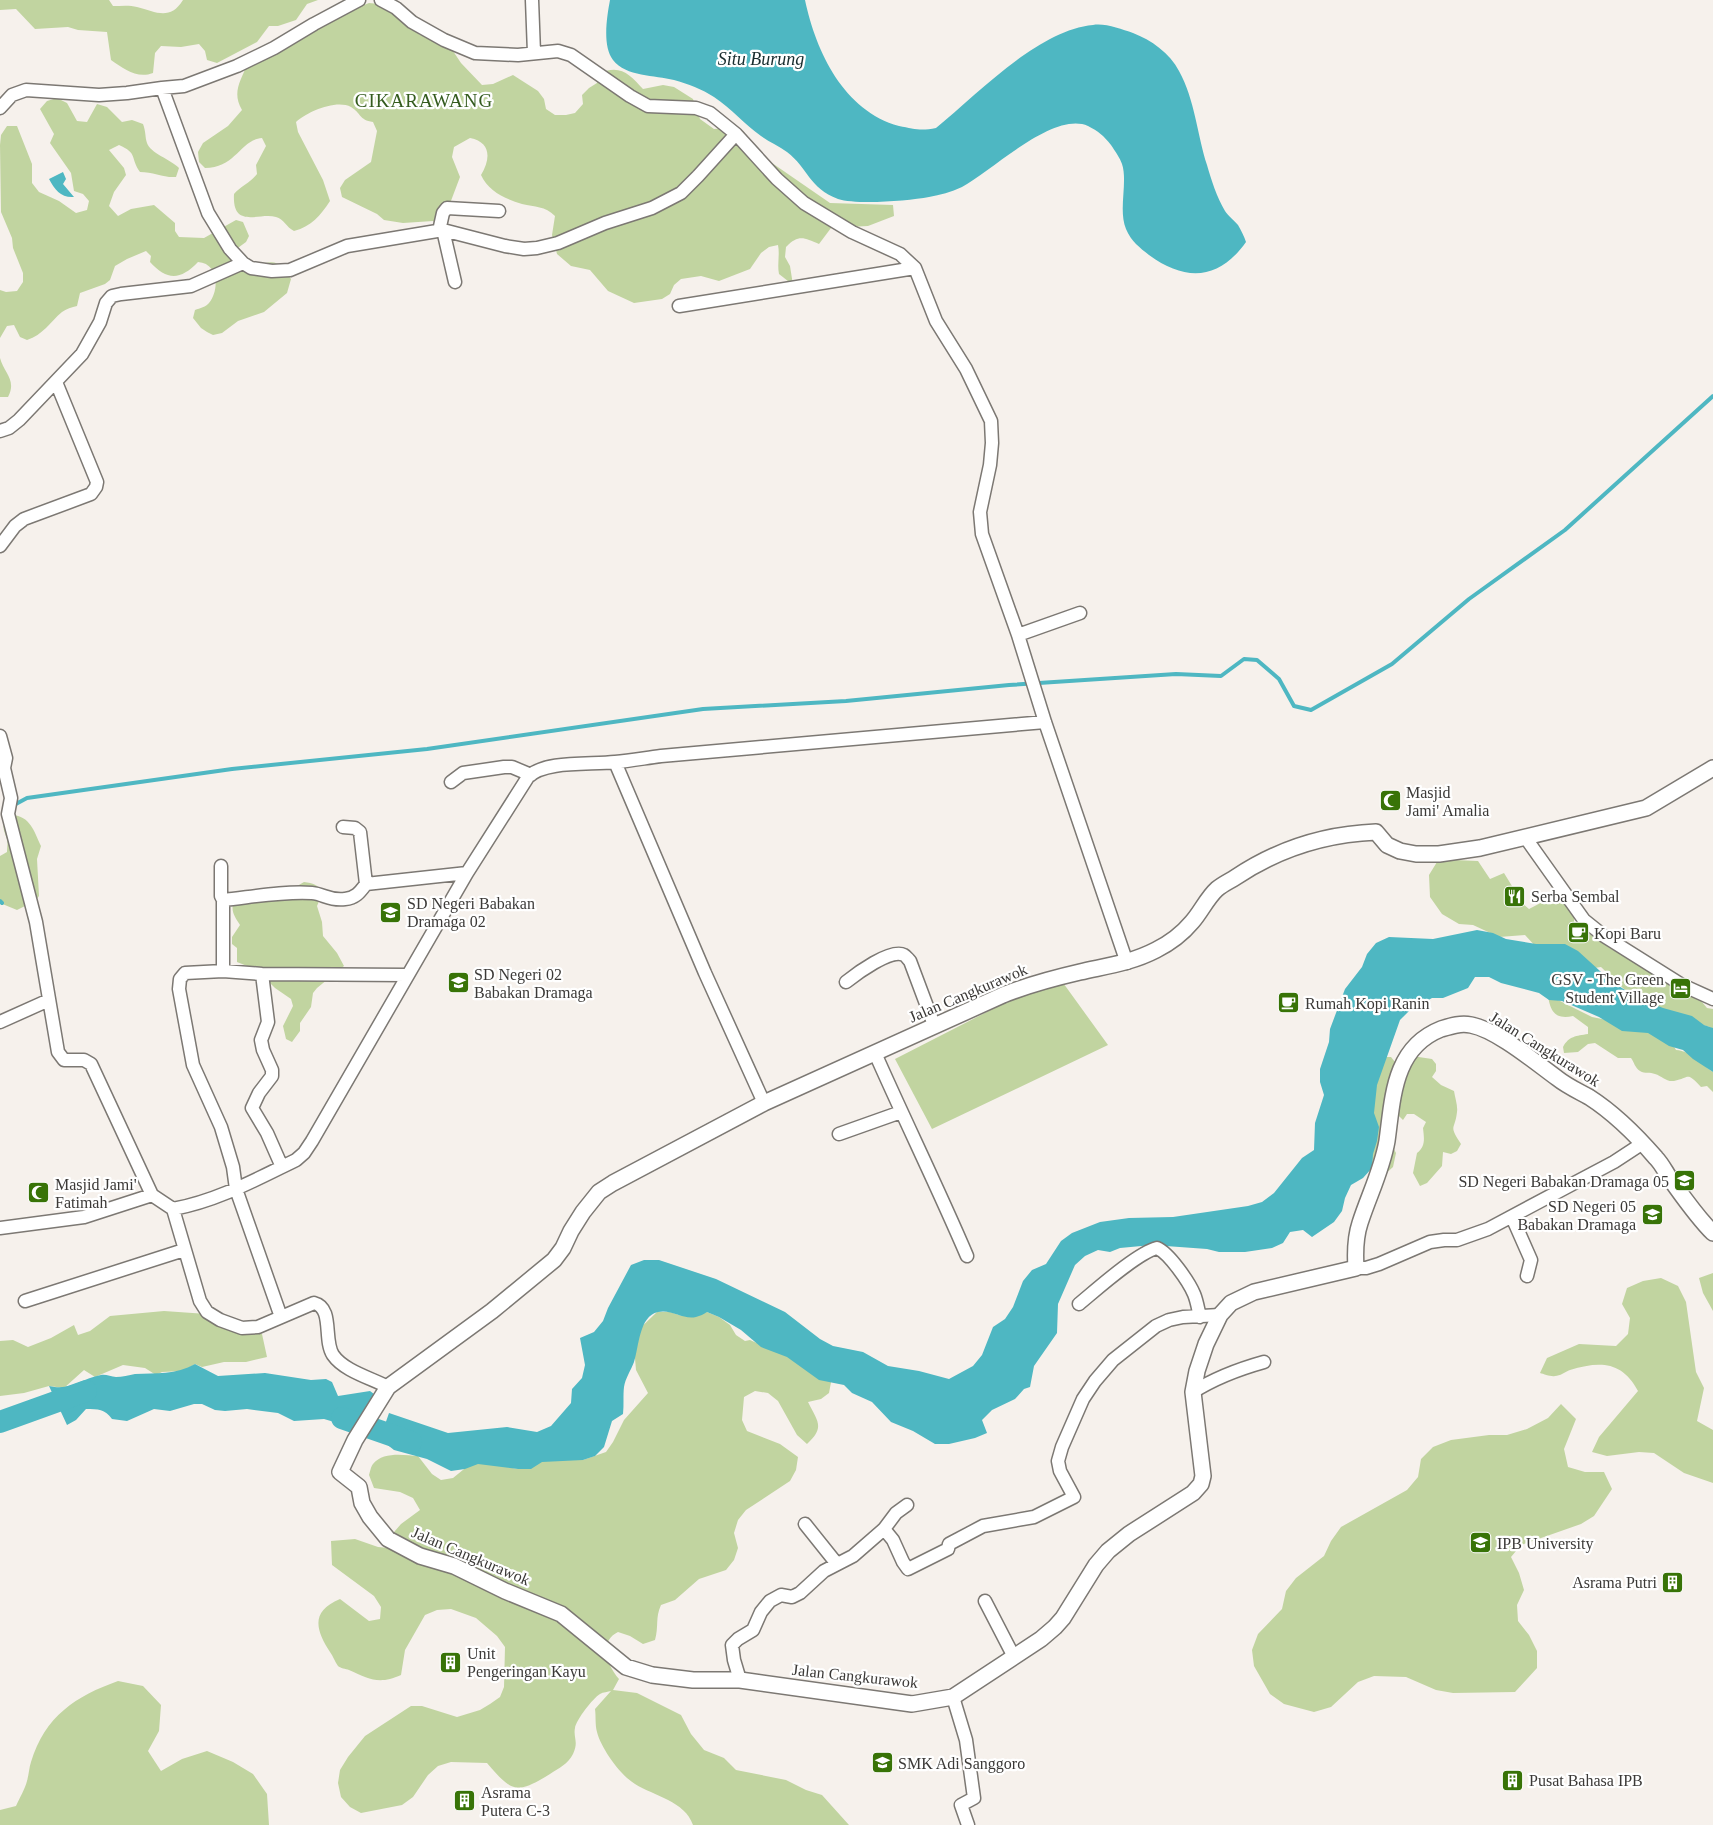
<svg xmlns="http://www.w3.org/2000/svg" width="1713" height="1825" font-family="Georgia,serif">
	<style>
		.green { fill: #c1d4a0 }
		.water { fill: #4eb7c2 }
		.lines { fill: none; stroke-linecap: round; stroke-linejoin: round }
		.stream { stroke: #4eb7c2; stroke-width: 4 }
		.river { stroke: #4eb7c2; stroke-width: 22 }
		.minor-casing { stroke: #7c7873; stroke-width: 15 }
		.tertiary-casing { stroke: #7c7873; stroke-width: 18 }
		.minor { stroke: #fff; stroke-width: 12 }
		.tertiary { stroke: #fff; stroke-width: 15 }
		.labels { text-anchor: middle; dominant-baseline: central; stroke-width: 4.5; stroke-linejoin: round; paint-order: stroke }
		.poi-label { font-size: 16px; fill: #3b3937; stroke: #fff; text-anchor: start }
		.street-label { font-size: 16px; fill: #3b3937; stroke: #fff }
		.water-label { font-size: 18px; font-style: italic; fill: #192d2f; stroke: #fff }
		.quarter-label { font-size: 19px; letter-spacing: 1px; fill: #345b1e; stroke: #fff }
	</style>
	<rect width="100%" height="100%" fill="#f6f1ec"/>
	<path class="green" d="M0,0h109l4,6c8,0 17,-1 24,1 19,5 33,14 46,-7h135l-11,4 -11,16 -18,6h-9l-12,16 -40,21 -10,-3 -2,-9 -6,-7 -18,3 -20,-1 -6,7 -2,20c-16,6 -29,-4 -42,-13l-4,-28 -29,-2 -10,-3 -33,2 -19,-20 -16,1z
		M369,3l10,1 21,7 12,17 8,7 20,3 9,7 12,18 21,22 11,-1 20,-9 25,16 6,8 2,10 9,6h11l9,-2 8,-9 -1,-9 7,-7 8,-5 3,-10c21,-9 30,2 43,16l20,-4 11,2 19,12 7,20 14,10 22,-2 8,5 17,29 11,2 58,40 63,2 1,11 -26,10 -37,2 -12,16c-15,-6 -20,-10 -33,3l-1,10 5,9 3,19 -14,-11c-2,-10 1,-19 -1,-29l-9,2 -8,6 -11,16 -31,12 -18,-5 -20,3 -7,6 -4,9 -8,5 -28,4 -26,-12 -18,-21 -19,-4 -14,-12 -5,-19 3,-19c-10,-10 -20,-9 -33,-12 -17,-5 -34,-13 -41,-29 10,-16 10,-33 -11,-37l-16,9 -2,10 8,20 -14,37 -3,16 -10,-9 -30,2 -19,-3 -7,-6 -35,-17 -2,-9 5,-8 26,-18 6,-31 -4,-9c-14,-2 -12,-9 -22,-15 -15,-8 -44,5 -55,15l2,10 25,48 7,21c-10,15 -18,25 -36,30 -8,-4 -10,-12 -18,-14 -17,-5 -44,13 -42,-23 7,-8 16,-11 23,-20l-1,-9 10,-19 -4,-8c-22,2 -26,30 -57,30l-6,-6 -1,-10 5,-9 25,-17 14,-16c-10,-17 -2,-28 5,-45l102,-54z
		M57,98l10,5 10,18 10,1 10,-18 10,3 15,15 10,-2 11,4c3,8 2,13 4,19 3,10 23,16 32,25l-3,9c-12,1 -23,-5 -36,-5 -10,-14 -2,-19 -21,-27l-10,5 15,18 2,7 -12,17 -5,14 9,10 13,-7 23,-4 21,18v8l4,6 25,1 32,-18 7,2 6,14 -3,6 -11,8 16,18c22,-8 27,-10 40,11l-4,14 -23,19 -26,9 -16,12 -9,2 -6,-3 -6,-4 -8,-10 2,-8c5,-2 11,-3 14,-7 11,-14 9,-40 -11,-41 -17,18 -31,19 -48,0l1,-6 -5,-5 -19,8 -12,7 -5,14 -5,4 -25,9 -3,13c-5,1 -11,3 -15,6 -12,10 -19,23 -35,28l-7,-3 -6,-12 -7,1 -7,12v-48l6,2 11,-1 6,-9v-9l-10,-25 -1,-10 -11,-26 -1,-67 1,-10 6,-9h10l15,38v19l7,9 20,9 17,12 11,-3 2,-9 -6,-7 -9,-3 -3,-18 -21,-30 4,-9 -14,-25 7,-8z
		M0,358c4,15 17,22 8,39h-8z
		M12,815c18,1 22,16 29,31l-4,13 2,37 -4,5 -18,9 -17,-7v-47l7,-4c0,-4 1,-9 0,-13 -4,-11 -7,-15 5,-24z
		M1454,860l24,1 12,18 14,-6 19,31 6,5 25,-13 7,3 13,9v15l37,26 86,47 10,12 6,1v20l-3,-2 -52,-15 -8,-10 -14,-5 -12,-8 -23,-22 -13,2 -51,-21 -12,-13 -26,2 -26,-12 -14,-1 -17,-10 -12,-17 -1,-22 8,-13z
		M304,882c9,1 14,3 19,10l-6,14 5,16 1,14 14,17 7,13 -27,22 -4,5 -2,14 -11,16v8l-8,11 -6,-3 -3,-13 10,-20 -2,-7 -16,-11 -18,-18 -20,-8v-14l-5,-4v-7l8,-12c-5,-8 -10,-14 -6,-24l58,-12z
		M1061,980l47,65 -176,84 -37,-70 123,-63z
		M1548,995l44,22 55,11 25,15 4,7c16,1 24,14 37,22v20l-6,-6 -6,1c-15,-16 -11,-9 -27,-6 -8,1 -12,-5 -19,-7 -5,-2 -10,0 -15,-3 -5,-3 -6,-9 -9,-13h-13l-23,-15 -7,1 -10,8 -14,1 -1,-6c6,-11 13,-11 25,-13v-7l-15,-11c-18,4 -23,-5 -25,-21z
		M1412,1056l20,3 4,5v7l-4,6 9,8 13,6c1,7 4,15 3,21 -2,19 -9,12 4,32l-4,7 -6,3 -8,-2 -1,14 -15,17 -7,3 -7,-13 4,-20c9,-7 7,-15 6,-25l3,-6 -12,-8h-7l-4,6 -14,-14 1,35 6,12 -3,14 -11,10 -7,1 -8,-12 4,-63 14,-46h6l4,5 6,2z
		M1713,1273v38l-10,-18 -4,-15z
		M1661,1278l17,8 8,16 10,70 8,16 -7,33 16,9v53l-29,-10 -30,-20 -15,-1 -32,4 -15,-4 7,-15 39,-46c-16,-30 -38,-30 -68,-21 -5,2 -10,6 -15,6 -4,1 -11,-2 -15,-3l7,-15 32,-14 37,2 12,-12 2,-16 -8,-14 5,-16 16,-7z
		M164,1311l57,4 13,12 28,7 5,23 -21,5h-22l-22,5 -7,-3 -12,7 -21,1 -6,3 -11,-7 -22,-3 -28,12 -11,-7 -20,18 -15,-2 -25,7 -24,3v-55l13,-1 15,7 23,-9 23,-13 4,10 12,-4 20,-15z
		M657,1312h13l12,4 25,-4 12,5 11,8 6,10 9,6 5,-1 25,11 10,-3 47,29 -3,16 -8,6 -13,3c10,20 17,25 -1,42l-10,-9 -19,-34 -10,-8 -13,-2 -11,6 -2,23 5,11 33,13 18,13 -2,13 -6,11 -44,29 -8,10 -4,13 4,15 -4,12 -8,10 -27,9 -24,21 -14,5c-6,13 -2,21 -6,35l-12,4 -13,-8 -12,-4c-20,10 -11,33 1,47l-6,11 24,3 44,22 10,19 13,16 20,8 12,12 50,10 20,10 16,5 27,30h-156c-8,-24 -39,-29 -58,-41 -15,-9 -34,-36 -38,-52 -2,-7 -1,-16 -2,-23l16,-18c-3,1 -8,1 -11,3 -7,4 -24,26 -25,34 -2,9 4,14 -2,26 -5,10 -14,14 -23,20 -34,21 -38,18 -63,-11l-36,-1 -13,4 -10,9 -15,22 -11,8 -41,8 -11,-6 -9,-10 -3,-14 2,-13 8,-13 17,-21 46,-30h11l35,11 23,-7 10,-6 10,-7 4,-10 1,-40 -8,-11 -21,-18 -25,-9 -14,1 -12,5 -20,35 -4,25c-22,10 -32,4 -52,-5 -3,-1 -9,-2 -11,-4 -3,-4 -5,-10 -8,-14 -15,-23 -19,-41 10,-53l29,22 11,-2 1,-12 -7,-11 -42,-31 -1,-24 24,-2 23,8 11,1 -1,-9 13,-15 19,-14 -7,-12 -13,-6 -26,-4 -5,-13c1,-3 2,-9 4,-11 10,-13 32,-9 45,-8l14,18 9,6 12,-2 21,-17 44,8 32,-16 33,7 23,-8 7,-10 11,-22 24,-27 -12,-23 -3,-35z
		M1561,1404l15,15 -12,30 4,18 17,5h19l8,17 -18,27 -13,8 -60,21 -10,12 8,16 5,17 -7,15 1,16 11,14 8,16v17l-22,24 -62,1 -17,-3 -30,-13 -32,-1 -16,6 -27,25 -17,5 -30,-8 -14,-10 -16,-28 -2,-16 6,-16 24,-25 4,-18 10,-13 28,-22 7,-15 10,-14 66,-37 11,-13 3,-18 12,-12 18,-7 38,-5h18l20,-6 21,-11z
		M118,1681l25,5 18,19 -2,26 -11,20 13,20 21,-12 25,-8 26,11 20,12 14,20 2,31h-269v-15l16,-4c4,-9 9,-17 11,-25 2,-7 2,-13 4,-19 14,-46 45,-66 87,-81z"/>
	<path class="water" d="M610,0h195c11,52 39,111 94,126 15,3 22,5 37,2 42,-34 102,-98 157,-103 12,-2 28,4 40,8 18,7 37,20 46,38 16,29 18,63 28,94 4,14 10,33 18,46 3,5 9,9 13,14 3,5 6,11 8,17 -27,38 -60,40 -97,13 -9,-7 -18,-14 -23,-26 -8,-19 2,-47 -4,-65 -2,-6 -7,-13 -11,-19 -7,-9 -13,-14 -23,-19 -35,-15 -96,45 -126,61 -11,5 -22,8 -33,10 -21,4 -72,8 -91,2 -29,-11 -30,-31 -51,-47 -8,-6 -18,-10 -26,-16 -16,-11 -30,-28 -47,-39 -12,-8 -26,-13 -40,-17 -19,-5 -48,-3 -61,-20 -11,-14 -6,-44 -3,-60z
		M63,172l3,7 -3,5 11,13c-13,1 -19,-7 -25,-18z
		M1477,930l16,3 13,6 30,5h29l13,7 33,30 25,16 27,11 29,8 12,9 9,3v44l-20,-13 -10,-9 -14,-4 -21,-13 -26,-2 -23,-14 -37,-16 -13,-1 -10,-7 -38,-10 -12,-6h-14l-7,11 -25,10h-11l-23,13 -9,9 -23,65 -3,28 5,14 -2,14 -4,13 -1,14 -9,10 -12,7 -6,13 -3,13 -8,11 -22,15 -9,-7 -13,2 -7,11 -11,5 -27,4h-26l-12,-3 -55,-4 -32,3 -10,4 -12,-2 -13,6 -10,9 -17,39 -1,29 -23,33 -4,21 -6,2 -9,10 -23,11 -10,10 5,13 -12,5 -26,6h-14l-22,-13 -22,-9 -19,-20 -20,-9 -8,-8 -25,-5 -32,-23 -26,-10 -20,-17 -22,-13 -12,-5c-3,2 -7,4 -11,5 -13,3 -24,-8 -38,-5 -19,4 -19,35 -24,50 -3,8 -9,17 -10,25 -1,8 0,18 -1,27l-11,7 -8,26 -9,9 -12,4 -41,2 -11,7h-13l-40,-5 -13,5 -14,2 -24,-12 -33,-9 -14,-11 9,-26 59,20 59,-6 30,5 14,-6 20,-23 1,-14 10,-11 3,-13 -5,-27 14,-6 9,-11 5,-13 23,-43 13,-5h15l57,19 69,33 35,27 13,7 30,6 25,14 31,5 30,8 24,-13 9,-11 11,-28 12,-8 8,-12 10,-26 9,-11 14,-6 15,-23 11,-8 28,-11 29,-4 44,-1 75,-11 14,-4 12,-9 28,-35 12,-8 1,-27 9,-28 -4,-13v-13l9,-27 1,-13 15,-40 17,-22 5,-13 9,-11 13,-6 44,2z
		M195,1364l23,12 47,-3 46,7 15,-1 6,3 6,14 32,-5 8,6 -20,32 -34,-10 -30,2 -16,-8 -31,-4 -22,2 -10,-1 -13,-6h-8l-24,7 -16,-2 -27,12 -15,-2c-7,-10 -14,-10 -26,-10l-10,11 -9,5 -18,-39c23,5 31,-7 52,-11 5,-1 10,2 15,2 6,0 13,-2 19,-3 21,-1 41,1 60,-10z"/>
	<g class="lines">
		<path class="stream" d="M14,805l13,-7 205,-29 195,-20 276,-40 143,-8 163,-16 167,-11 45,2 23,-17 13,1 22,19 15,27 17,4 81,-46 77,-65 96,-69 148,-134
			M0,901l2,2"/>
		<path class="river" d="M342,1418l69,24
			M0,1422l86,-31"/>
		<defs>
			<path id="minor" d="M381,0l15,8 16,14 32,18 31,13 43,2 40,-4 13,4 59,41 18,10 48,2 14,5 26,21 41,45 27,24 48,29 48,22 15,14 21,53 30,48 25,52 1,22 -2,22 -10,47 2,22 36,101 27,87 82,241
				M532,0l2,53
				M162,88l46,125 22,36 13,14 8,5 21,3 18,-1 57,-24 96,-16 62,16 19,3 13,-1 21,-5 47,-20 47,-15 29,-15 17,-17 38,-42
				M0,108l12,-13 14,-5 73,5 28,-2 35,-5 22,-2 53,-20 37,-18 40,-24 45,-24
				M443,230l12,52
				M439,231l4,-18 4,-5 52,3
				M679,306l236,-38
				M0,431l9,-3 10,-8 63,-66 18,-32 6,-19 6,-7 9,-2 70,-8 52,-23
				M0,546l15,-20 9,-7 67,-25 5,-7 1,-5 -41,-100
				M1018,635l62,-22
				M0,736l6,22 -2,10 7,30 -3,16 28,108 22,130 6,8h20l7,4 61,131
				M615,762l90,211 59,130
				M451,782l12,-9 41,-6h8l19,8
				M343,827l12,1 5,4 6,52
				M1525,837l59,83 20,16 78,49 31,14
				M221,866v30l2,4v71l39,3 145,1
				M223,900c29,-3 60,-9 89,-7 12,1 17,8 33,6 11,-1 15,-7 21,-15l101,-11
				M223,971l-38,2 -5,6 -1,10 14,76 28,62 12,40 3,22 45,128
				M262,974l6,48 -7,18 2,10 9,20v6l-13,17 -7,15 15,25 15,34
				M846,982c10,-8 45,-34 58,-27 2,1 4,4 6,6l24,64
				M0,1022l49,-22
				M875,1053c30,68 63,135 92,203
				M839,1134l62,-22
				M173,1209l27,92 7,11 13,8 22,8 16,-1 56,-24c20,5 9,37 19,52 11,16 38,23 55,32
				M1512,1217l19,43 -4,16
				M0,1228l84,-11 68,-22 21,14c44,-8 84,-30 123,-49l8,-7 8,-12 155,-268 61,-96c17,-17 63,-12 87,-15 15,-1 30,-4 46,-6l384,-34
				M1356,1268h10l13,-4 51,-22 14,-2h13l31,-11 126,-67 29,-19
				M25,1301l159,-51
				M1079,1304c17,-14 58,-51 78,-56 12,5 32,34 37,46 3,7 4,15 6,23
				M1193,1392c22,-14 46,-23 71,-30
				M805,1524l32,40
				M884,1529l9,11 10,22 5,7 40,-20 1,-5 34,-18 51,-9 40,-20 -14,-26 -2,-10 4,-14 21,-48 12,-18 18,-21 43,-34 13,-6 14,-3 37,-2
				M985,1601l29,56
				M740,1680l-6,-20 -2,-15 6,-6 15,-9 8,-18 9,-11 11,-6 11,2 8,-4 24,-22 29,-15 31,-27 12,-16 11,-8
				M953,1697l13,43 8,58 -13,7 7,20"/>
			<path id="tertiary" d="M1713,768l-67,40 -166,40 -41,6h-23l-16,-3 -13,-6 -11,-13c-50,2 -98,17 -140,45 -6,4 -13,7 -19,12 -10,9 -16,23 -25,33 -10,12 -22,21 -36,28 -25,13 -50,16 -76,22 -26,6 -52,13 -77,23l-239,108 -151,80 -14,9 -16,20 -12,19 -8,17 -9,12 -62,51 -104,76 -33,53 -15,32 19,15 3,16 8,14 18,22 32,17 34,10 51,25 56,23 65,53 26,8 41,5h47l172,24 41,-7 88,-58 14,-12 8,-9 33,-53 12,-14 21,-17 64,-41 8,-9 2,-8 -10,-84 4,-21 9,-27 14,-29 11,-12 23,-11 102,-24c-1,-15 -1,-30 4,-45 9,-28 22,-53 27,-82 6,-43 6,-93 54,-112 10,-3 19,-6 30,-4 26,5 64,37 86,53 10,8 21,13 32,19 25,16 48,39 67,61 6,6 10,15 15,22 13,18 26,37 42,53"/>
		</defs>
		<use href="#minor" class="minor-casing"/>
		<use href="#tertiary" class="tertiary-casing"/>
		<use href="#minor" class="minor"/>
		<use href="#tertiary" class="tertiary"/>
	</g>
	<defs>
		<symbol id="mosque-square" viewBox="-11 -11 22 22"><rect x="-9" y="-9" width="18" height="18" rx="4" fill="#387307" stroke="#fff"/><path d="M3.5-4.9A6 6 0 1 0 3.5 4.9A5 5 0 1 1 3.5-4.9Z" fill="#fff"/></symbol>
		<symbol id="restaurant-square" viewBox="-11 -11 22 22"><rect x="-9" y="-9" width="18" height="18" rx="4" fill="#387307" stroke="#fff"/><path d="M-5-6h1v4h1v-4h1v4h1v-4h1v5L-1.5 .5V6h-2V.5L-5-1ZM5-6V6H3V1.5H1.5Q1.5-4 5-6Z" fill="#fff"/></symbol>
		<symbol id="school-square" viewBox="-11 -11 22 22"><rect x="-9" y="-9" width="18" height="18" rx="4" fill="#387307" stroke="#fff"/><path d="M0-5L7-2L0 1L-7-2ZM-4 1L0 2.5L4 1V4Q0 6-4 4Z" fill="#fff"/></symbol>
		<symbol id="cafe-square" viewBox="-11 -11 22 22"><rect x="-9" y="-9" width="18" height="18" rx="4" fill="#387307" stroke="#fff"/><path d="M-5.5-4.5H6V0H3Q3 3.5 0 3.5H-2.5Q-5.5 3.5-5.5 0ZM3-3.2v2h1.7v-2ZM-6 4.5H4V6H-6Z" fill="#fff"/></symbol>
		<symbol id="hotel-square" viewBox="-11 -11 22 22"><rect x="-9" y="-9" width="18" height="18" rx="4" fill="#387307" stroke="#fff"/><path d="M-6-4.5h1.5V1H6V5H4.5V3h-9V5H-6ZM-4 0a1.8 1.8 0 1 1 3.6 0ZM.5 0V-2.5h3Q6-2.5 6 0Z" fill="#fff"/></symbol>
		<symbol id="university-square" viewBox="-11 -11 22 22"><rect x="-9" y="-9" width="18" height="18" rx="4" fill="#387307" stroke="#fff"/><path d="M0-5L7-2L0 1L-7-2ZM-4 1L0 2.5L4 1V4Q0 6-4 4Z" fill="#fff"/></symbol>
		<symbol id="building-square" viewBox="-11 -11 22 22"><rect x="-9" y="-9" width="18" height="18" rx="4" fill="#387307" stroke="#fff"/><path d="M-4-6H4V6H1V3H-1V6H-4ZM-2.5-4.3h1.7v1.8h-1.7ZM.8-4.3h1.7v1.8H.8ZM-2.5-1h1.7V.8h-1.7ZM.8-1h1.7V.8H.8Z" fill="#fff"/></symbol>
	</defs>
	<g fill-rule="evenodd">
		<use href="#mosque-square" x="1378" y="788" width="25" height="25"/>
		<use href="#restaurant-square" x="1502" y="884" width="25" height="25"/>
		<use href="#school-square" x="378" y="900" width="25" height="25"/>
		<use href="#cafe-square" x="1566" y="920" width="25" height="25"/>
		<use href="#school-square" x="446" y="970" width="25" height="25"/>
		<use href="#hotel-square" x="1668" y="976" width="25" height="25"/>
		<use href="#cafe-square" x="1276" y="990" width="25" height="25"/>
		<use href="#school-square" x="1672" y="1168" width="25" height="25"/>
		<use href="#mosque-square" x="26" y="1180" width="25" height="25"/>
		<use href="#school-square" x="1640" y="1202" width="25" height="25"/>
		<use href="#university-square" x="1468" y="1530" width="25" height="25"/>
		<use href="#building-square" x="1660" y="1570" width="25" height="25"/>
		<use href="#building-square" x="438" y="1650" width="25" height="25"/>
		<use href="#school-square" x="870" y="1750" width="25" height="25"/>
		<use href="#building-square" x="1500" y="1768" width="25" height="25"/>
		<use href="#building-square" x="452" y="1788" width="25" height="25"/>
	</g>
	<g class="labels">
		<g class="poi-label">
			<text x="1406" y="792">Masjid<tspan x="1406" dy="18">Jami' Amalia</tspan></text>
			<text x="1531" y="896">Serba Sembal</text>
			<text x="407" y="903">SD Negeri Babakan<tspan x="407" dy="18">Dramaga 02</tspan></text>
			<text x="1594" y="933">Kopi Baru</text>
			<text x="474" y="974">SD Negeri 02<tspan x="474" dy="18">Babakan Dramaga</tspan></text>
			<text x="1664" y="979" text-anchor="end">GSV - The Green<tspan x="1664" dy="18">Student Village</tspan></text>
			<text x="1305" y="1003">Rumah Kopi Ranin</text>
			<text x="1669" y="1181" text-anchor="end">SD Negeri Babakan Dramaga 05</text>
			<text x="55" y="1184">Masjid Jami'<tspan x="55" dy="18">Fatimah</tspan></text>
			<text x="1636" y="1206" text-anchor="end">SD Negeri 05<tspan x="1636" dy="18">Babakan Dramaga</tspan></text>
			<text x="1497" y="1543">IPB University</text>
			<text x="1657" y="1582" text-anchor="end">Asrama Putri</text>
			<text x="467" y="1653">Unit<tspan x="467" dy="18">Pengeringan Kayu</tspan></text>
			<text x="898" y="1763">SMK Adi Sanggoro</text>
			<text x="1529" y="1780">Pusat Bahasa IPB</text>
			<text x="481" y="1792">Asrama<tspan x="481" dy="18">Putera C-3</tspan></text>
		</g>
		<g class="street-label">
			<text transform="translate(968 993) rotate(-23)">Jalan Cangkurawok</text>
			<text transform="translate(1545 1049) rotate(32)">Jalan Cangkurawok</text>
			<text transform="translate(471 1556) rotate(23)">Jalan Cangkurawok</text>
			<text transform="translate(855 1676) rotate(6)">Jalan Cangkurawok</text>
		</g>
		<g class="water-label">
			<text x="761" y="59">Situ Burung</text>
		</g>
		<g class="quarter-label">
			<text x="424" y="100">CIKARAWANG</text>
		</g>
	</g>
</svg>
